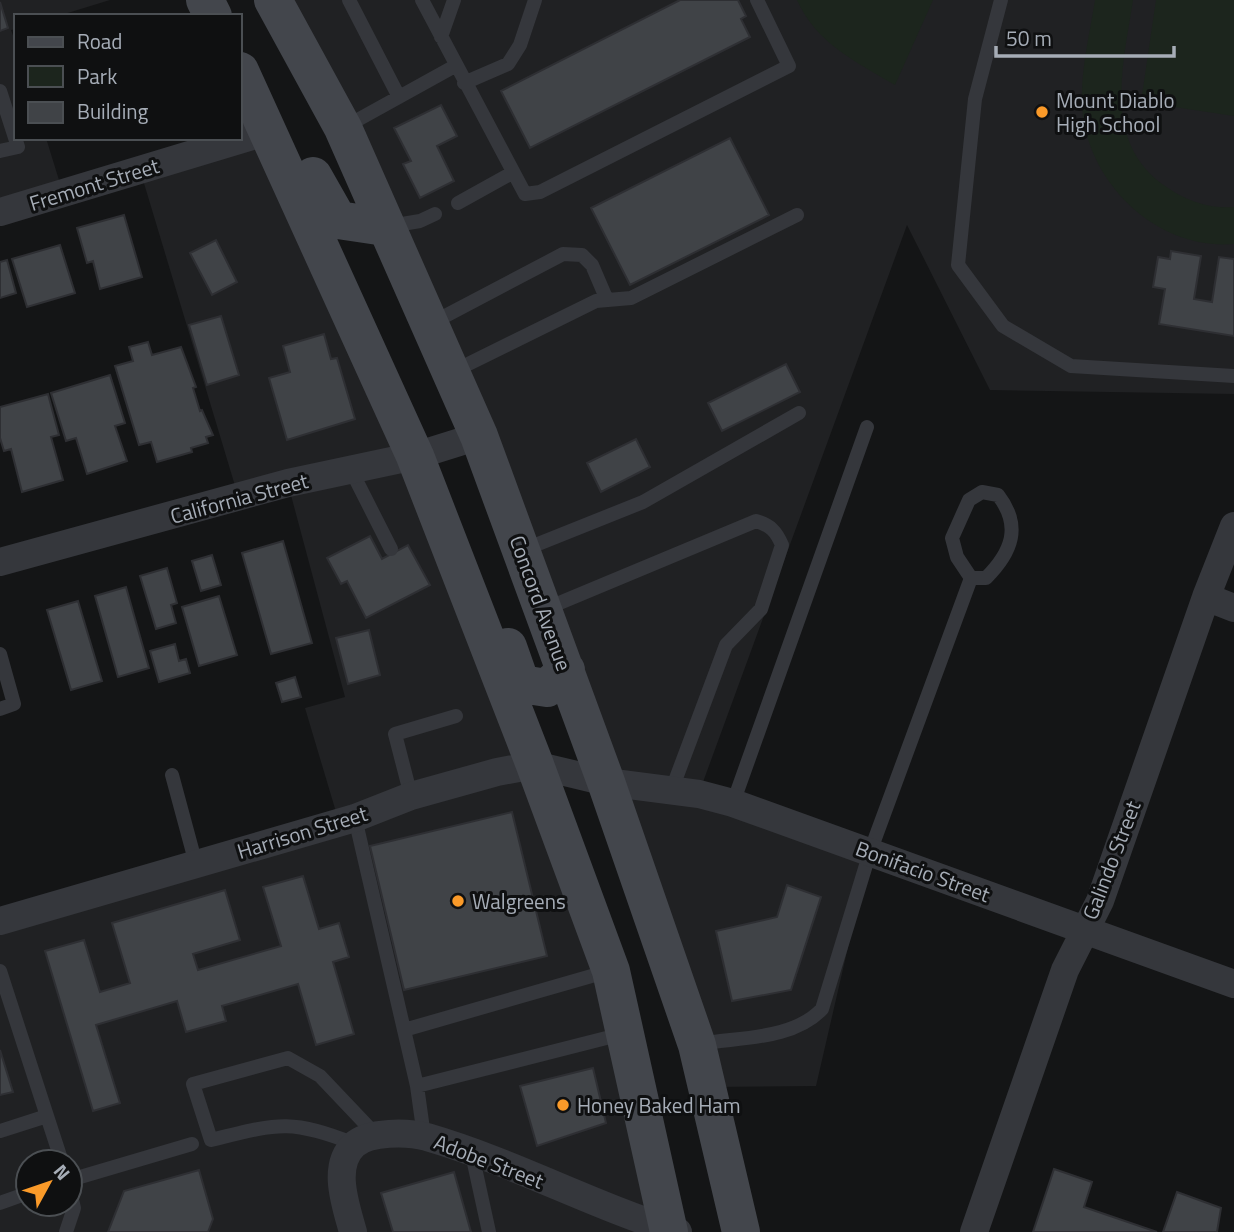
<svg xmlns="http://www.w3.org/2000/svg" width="1234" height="1232" font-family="'Titillium Web',sans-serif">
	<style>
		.built { fill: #202123; fill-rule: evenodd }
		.green { fill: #1c251d }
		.building { fill: #404347; stroke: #2e2f33; stroke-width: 2 }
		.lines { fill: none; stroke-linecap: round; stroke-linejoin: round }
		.service { stroke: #35373c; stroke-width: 14 }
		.minor { stroke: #35373c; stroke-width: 28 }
		.secondary { stroke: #43464c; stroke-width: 38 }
		.poi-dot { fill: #fa9a29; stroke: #0f1011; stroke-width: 2.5 }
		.labels { text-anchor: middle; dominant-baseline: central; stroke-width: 6; stroke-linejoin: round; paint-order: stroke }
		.poi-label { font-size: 21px; fill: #a6adb7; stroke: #0f1011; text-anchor: start }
		.street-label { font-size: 21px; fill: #a6adb7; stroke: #0f1011 }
	</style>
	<rect width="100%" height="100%" fill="#141516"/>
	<path class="built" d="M0,0h110l-52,16h-42v13l-5,1 5,14v94h30l17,55 -63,19z
		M273,0h961v394l-244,-4 -83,-165 -208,568 171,59 -54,234 -109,1 -101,-305z
		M269,131l266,634 134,467h-669v-311l339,-99 -34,-114 40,-11 -57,-213 -49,15 -99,-329zM28,1162h42v42h-42z"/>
	<path class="green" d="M797,0h136l-38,85c-39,-23 -79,-42 -98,-85z
		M1095,0h38c-10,66 -32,145 35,188 19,13 42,21 66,19v37c-72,6 -137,-52 -150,-121 -7,-40 5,-84 11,-123z
		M1156,0h78v116l-93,-14z"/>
	<path class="building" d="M680,0h58l8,16 -5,3 9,18 -220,111 -29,-57z
		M0,2l8,26 -8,3z
		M441,105l16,31 -20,10 17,35 -34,17 -17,-34 8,-3 -17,-33z
		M730,138l39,77 -139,70 -39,-77z
		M124,215l18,62 -42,12 -7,-28 -6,2 -10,-35z
		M216,240l21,42 -25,13 -22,-42z
		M60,245l15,48 -48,14 -15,-48z
		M1171,251l30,5 -7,43 18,3 7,-45 15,2v77l-75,-12 6,-35 -12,-2 5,-30 12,2z
		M7,260l9,33 -16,5v-36z
		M221,316l18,59 -32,10 -18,-60z
		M324,334l7,25 6,-1 18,61 -68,21 -18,-62 21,-6 -7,-26z
		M148,342l4,13 29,-8 15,40 -3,1 7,23 2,-1 11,25 -7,2 2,6 -17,5 1,4 -35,10 -6,-20 -12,3 -24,-79 18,-5 -4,-14z
		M786,364l14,28 -78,39 -14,-28z
		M110,375l15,48 -10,3 12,35 -40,13 -11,-36 -10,3 -15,-48z
		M48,394l11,41 -8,2 12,43 -41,12 -11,-43 -7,2 -4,-13v-31z
		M636,439l14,28 -49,25 -14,-29z
		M370,536l12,23 26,-14 22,40 -64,33 -19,-37 -6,3 -14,-26z
		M283,541l29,102 -41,11 -29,-101z
		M212,555l9,30 -20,6 -9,-30z
		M167,568l10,35 -6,2 5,18 -20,6 -16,-53z
		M126,587l23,81 -31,9 -23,-81z
		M219,596l18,59 -38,11 -17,-59z
		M78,601l24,80 -31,9 -24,-80z
		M369,630l11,45 -32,9 -12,-46z
		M175,644l4,17 7,-2 4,14 -31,9 -9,-31z
		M295,677l6,20 -19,5 -6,-19z
		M512,812l35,144 -143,34 -34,-144z
		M303,876l16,53 20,-6 10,34 -16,5 21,72 -38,11 -18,-61 -76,22 4,15 -40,11 -9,-31 -81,24 24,78 -27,8 -48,-160 39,-11 16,52 30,-9 -18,-60 113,-33 15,50 -47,14 5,16 83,-24 -18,-59z
		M787,885l34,12 -30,93 -59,11 -16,-70 61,-14z
		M0,1050l13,42 -13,3z
		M593,1068l13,55 -69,23 -17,-60z
		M1054,1169l38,13 -8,25 73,25h-124z
		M199,1170l14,49 -5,13h-100l16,-41z
		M454,1172l17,60h-78l-12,-39z
		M1177,1192l44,16 -4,24h-54z"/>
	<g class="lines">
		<path class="service" d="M349,0l50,97
			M422,0l103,194 15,-2 249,-126 -32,-66
			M1001,0l-26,99 -17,166 45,61 68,40 163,10
			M441,37l13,-37
			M464,83l44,-19 12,-19 15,-45
			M0,91l18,56 -18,4
			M343,128l112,-62
			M458,203l54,-30
			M390,226l30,-5 15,-7
			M430,324l133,-70 19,1 10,10 15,35
			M452,372l144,-71 35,-3 166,-83
			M351,470l40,79
			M982,492l16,3c24,31 14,57 -12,83h-15l-14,-21 -5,-19 17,-38z
			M523,550l120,-48 156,-89
			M545,609l211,-88c14,4 20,10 26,24l-21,64 -35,36 -54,144
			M0,654l14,50 -14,5
			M172,775l24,89
			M411,796l-16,-62 61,-18
			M733,803l134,-376
			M355,818l62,268 7,50
			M0,971l47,145 -47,15
			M404,1030l205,-59
			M700,1044c39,-7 93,-4 122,-35l48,-157 101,-274
			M417,1086l205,-52
			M47,1116l15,46
			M355,1144c-65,-26 -79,-20 -144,-4l-18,-56 95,-26 32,18 56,59
			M472,1154l17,78
			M70,1180l122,-36
			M0,1203l28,-10
			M66,1232l8,-24 -4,-17"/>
		<path class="minor" d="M0,212l269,-81
			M0,562l288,-79 127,-27 64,-20
			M1206,597l28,11
			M0,921l355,-103 56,-22 86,-24 38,-7 71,17 93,12 34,9 501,181
			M353,1232c-7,-26 -22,-66 1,-87 15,-14 54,-13 73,-8 86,25 166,69 251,95
			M974,1232l91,-262 35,-69 106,-304 28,-71"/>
		<path class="secondary" d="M205,0l8,16
			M273,0l70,128 136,308 127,346 91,263 44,187
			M240,71l175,385 120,309 76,206 58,261
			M313,176l25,44 47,7
			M508,647l13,37 26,4 19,-18"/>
	</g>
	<g class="poi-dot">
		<circle cx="1042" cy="112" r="7"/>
		<circle cx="458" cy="901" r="7"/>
		<circle cx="563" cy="1105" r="7"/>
	</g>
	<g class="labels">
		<g class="poi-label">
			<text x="1056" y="100">Mount Diablo<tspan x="1056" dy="24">High School</tspan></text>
			<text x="472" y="901">Walgreens</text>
			<text x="577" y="1105">Honey Baked Ham</text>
		</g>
		<g class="street-label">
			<text transform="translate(94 184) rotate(-17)">Fremont Street</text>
			<text transform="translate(239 498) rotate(-15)">California Street</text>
			<text transform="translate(541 603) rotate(70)">Concord Avenue</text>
			<text transform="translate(302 832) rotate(-17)">Harrison Street</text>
			<text transform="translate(1111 860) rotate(-69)">Galindo Street</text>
			<text transform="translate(923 871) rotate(20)">Bonifacio Street</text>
			<text transform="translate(489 1161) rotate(21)">Adobe Street</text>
		</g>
	</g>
	<rect x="14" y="14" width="228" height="126" fill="#0f1011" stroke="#4b4f53" stroke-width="2"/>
	<rect x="28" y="37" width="35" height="10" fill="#43464c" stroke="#4b4f53" stroke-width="2"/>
	<text x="77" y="49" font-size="21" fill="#a6adb7">Road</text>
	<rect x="28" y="66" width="35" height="21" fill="#1c251d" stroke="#4b4f53" stroke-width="2"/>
	<text x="77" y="84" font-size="21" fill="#a6adb7">Park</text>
	<rect x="28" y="102" width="35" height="21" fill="#404347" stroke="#4b4f53" stroke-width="2"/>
	<text x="77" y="119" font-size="21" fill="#a6adb7">Building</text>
	<g transform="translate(49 1183) rotate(50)"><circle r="33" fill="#0f1011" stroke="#4b4f53" stroke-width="2"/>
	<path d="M0-5L12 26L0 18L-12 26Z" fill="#fa9a29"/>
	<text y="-10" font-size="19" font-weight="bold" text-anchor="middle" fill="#a6adb7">N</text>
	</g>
	<path d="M996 46v10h178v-10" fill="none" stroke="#a6adb7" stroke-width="3.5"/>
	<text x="1006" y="46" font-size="21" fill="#a6adb7" stroke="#0f1011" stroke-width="5" paint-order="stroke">50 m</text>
</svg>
